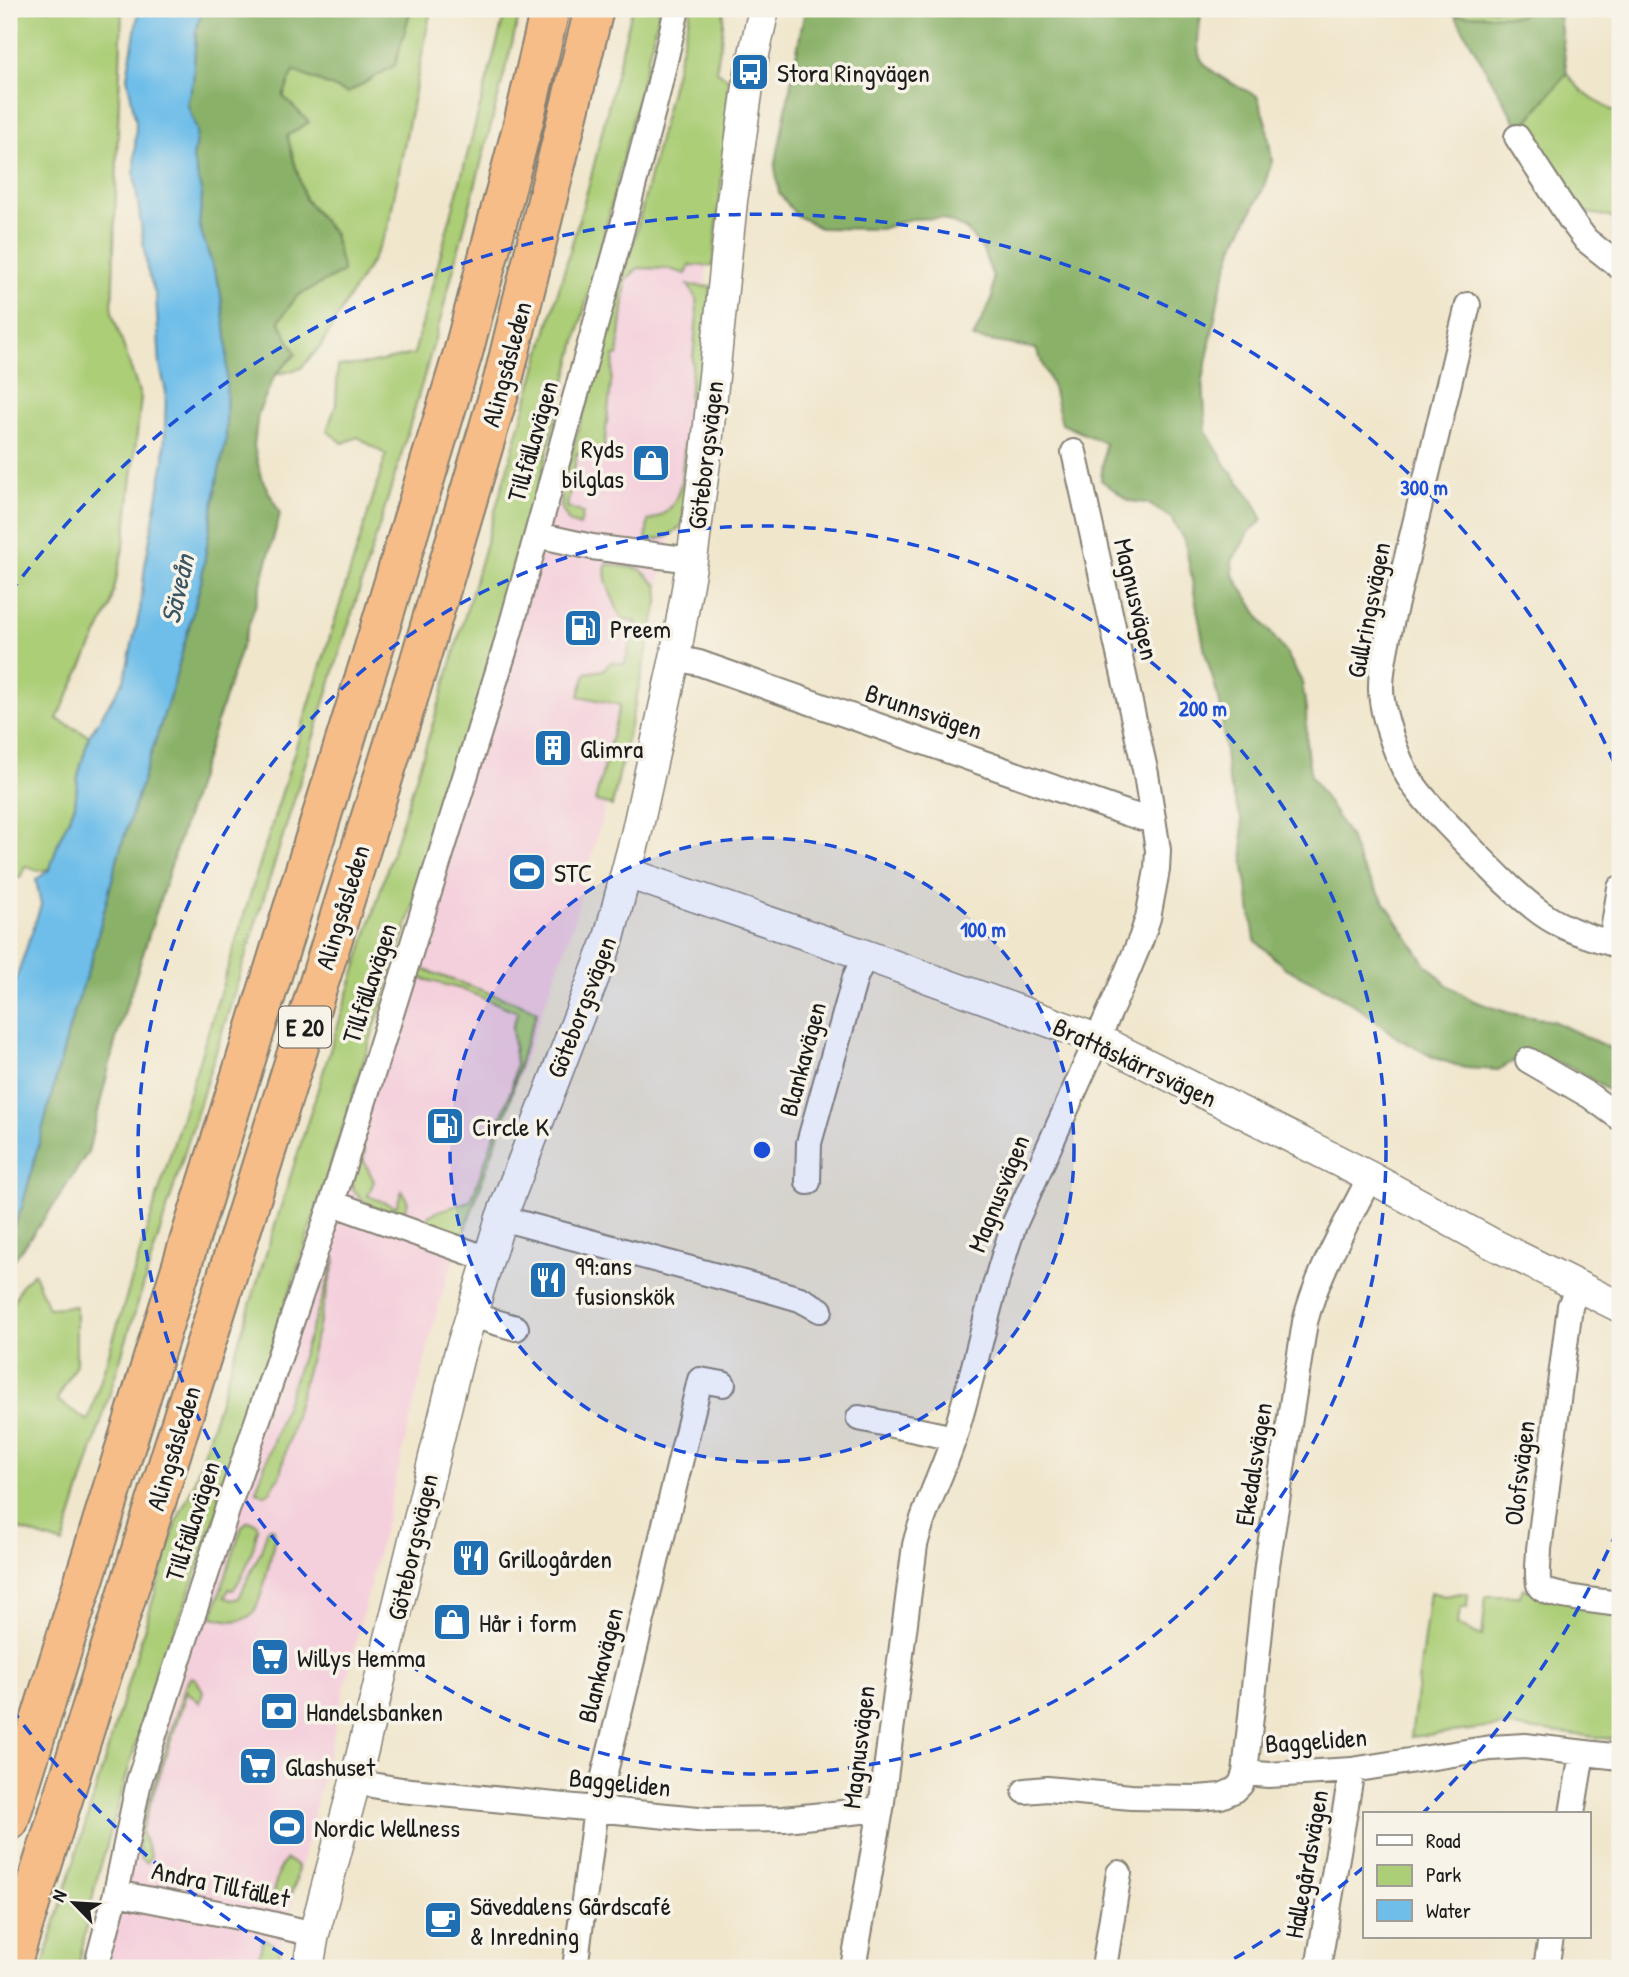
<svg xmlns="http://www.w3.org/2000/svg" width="1629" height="1977" font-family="'Patrick Hand',sans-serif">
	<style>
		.built { fill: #f4cfdc }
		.green { fill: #acce77; stroke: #64754a; stroke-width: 2 }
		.forest { fill: #89b168; stroke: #526642; stroke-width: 2 }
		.water { fill: #6ebee9; stroke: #456d82; stroke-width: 2 }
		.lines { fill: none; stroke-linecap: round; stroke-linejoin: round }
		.minor-casing { stroke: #868174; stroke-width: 28 }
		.tertiary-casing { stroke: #868174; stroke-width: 33 }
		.motorway-casing { stroke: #868174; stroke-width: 42 }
		.minor { stroke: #fff; stroke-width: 24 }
		.tertiary { stroke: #fff; stroke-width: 30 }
		.motorway { stroke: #f7bd88; stroke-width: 38 }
		.ring { fill: none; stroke: #1d4ed8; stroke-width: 3.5; stroke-dasharray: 12 9 }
		.labels { text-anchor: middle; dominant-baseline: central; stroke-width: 7; stroke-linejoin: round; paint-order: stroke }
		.shield { fill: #f7f3e8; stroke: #5e5c59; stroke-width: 2 }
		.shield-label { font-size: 24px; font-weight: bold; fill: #1c1c1c }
		.poi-label { font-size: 26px; fill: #1c1c1c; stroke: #f7f3e8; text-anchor: start }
		.street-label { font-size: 26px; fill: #1c1c1c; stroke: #f7f3e8 }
		.water-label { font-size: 28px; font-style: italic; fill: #395564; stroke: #f7f3e8 }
		.centre { fill: #1d4ed8; stroke: #f7f3e8; stroke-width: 3.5 }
		.ring-label { font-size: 21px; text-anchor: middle; font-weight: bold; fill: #1d4ed8; stroke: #f7f3e8; stroke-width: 7; stroke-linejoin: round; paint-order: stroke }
	</style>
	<rect width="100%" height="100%" fill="#f7f3e8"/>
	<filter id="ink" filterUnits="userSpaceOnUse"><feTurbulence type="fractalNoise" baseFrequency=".0143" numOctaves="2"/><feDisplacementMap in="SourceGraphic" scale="14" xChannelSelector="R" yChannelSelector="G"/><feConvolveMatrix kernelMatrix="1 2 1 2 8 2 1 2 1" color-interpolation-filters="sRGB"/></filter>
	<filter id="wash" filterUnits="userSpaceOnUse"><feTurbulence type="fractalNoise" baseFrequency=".00686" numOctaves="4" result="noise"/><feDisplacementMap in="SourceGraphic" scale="28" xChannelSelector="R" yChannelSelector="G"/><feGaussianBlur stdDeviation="1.57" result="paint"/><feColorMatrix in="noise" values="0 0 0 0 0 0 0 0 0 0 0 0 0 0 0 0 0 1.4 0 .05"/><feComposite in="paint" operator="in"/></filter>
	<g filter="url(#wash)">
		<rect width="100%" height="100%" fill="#f0e6cc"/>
		<path class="built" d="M627,248l81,8 -21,209 -63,273 -54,197 -56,153 -75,215 -163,665h-169l23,-124z"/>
		<path class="green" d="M9,9h113l-10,303 29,86 -16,141 -15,69 -53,111 32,17 -11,40 -3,29 -17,38 -8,26 -12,2 -13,-5 -5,12h-11z
			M411,9h20l-43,219 -15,31 -28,45 -24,42 -20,22 -26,7 21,-21 -17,-33 18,-25 37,-62 -29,-35 -18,-64 22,-13 -26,-25 10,-26 55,22 47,-28z
			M506,9h15l-82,316 -39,134 -337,1085 -54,-18v-214l13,-28 12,-11 14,35 28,-2v58l-19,36 31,21 298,-966 -28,-18 -15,6 -16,-12 9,-27 2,-38 30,-2 46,-10z
			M632,9h28l-46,186 -115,443 -219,685 -82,246 -49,129 -54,188 -17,82h-36l135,-448 16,-34 252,-801 145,-504z
			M691,9h33l-2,27 -6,35 12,7 -2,58 -13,130 -23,-1 -4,9 -17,-5 -31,-1 -12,12 -8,76h-4l-10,93 -6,-1 -1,7 -20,-2 -10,54 16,6 -3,13 -11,-4 -8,-15 3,-29 72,-245z
			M1450,9h74l-4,7 -65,-1z
			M1567,73c12,20 32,31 53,41v115l-5,12 -1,-22 -8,-3 -33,-6 -53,-80z
			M688,285l23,2 -28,237c-11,12 -20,16 -37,16l2,-19c21,-7 27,-16 33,-37l16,-169 -1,-18z
			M607,564l33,5 18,17 1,12 -47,208 -17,-5 25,-96 -41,-9 7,-23 17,-3 8,-8 14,2 11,-42 -15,-4c-5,-14 -21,-42 -14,-54z
			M419,968l107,38 11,6 -13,36 -16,60 -44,124 -17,1 -17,-6 -2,-11c14,-8 29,-9 43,-16l41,-113 4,-23 -4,-36 6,-16 -57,-23 -45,-12z
			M360,1148l5,3 -2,8 11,22 -6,15 28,11 6,-16 6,11 -3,7 -8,7c-19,-7 -49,-16 -46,-41 1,-9 6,-18 9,-27z
			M336,1257l-57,221 -3,2 -5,11 -6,4 -9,-4z
			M248,1521l8,2 2,5c-5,21 -11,44 -25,62l-4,-1 -4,8 7,3 7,-2 22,-47 7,-23h5l2,7c-3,16 -14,73 -25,81 -12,8 -25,4 -38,1l30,-91z
			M1523,1588l13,5 84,15v132l-117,-14 -92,11 19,-145 15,4 16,-3 7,1 -1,14 -6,-1 -4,18 25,11 4,-40h34z
			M191,1677l5,2 7,12 -3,12 -13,-12 -46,141 10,24 -5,7 -6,-4 -2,-25 48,-150z
			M287,1859l11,8c-3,18 -3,39 -28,36l10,-36z
			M263,1938l16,10 1,7 -3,13h-20z"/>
		<path class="forest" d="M202,9h209l-16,56 -48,28 -53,-22 -11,25 26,26 -22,14 18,63 29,35 9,38 -46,24 -18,25 17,33 -21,21 -17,38 -4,33 7,31 19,36 -24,90 -57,174 -83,262 -28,113 -34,53 -45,62v-30l13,-30 48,-182 22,-67 26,-102 55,-170 28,-104 17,-107 8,-34 -7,-156 -20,-60 3,-30 -9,-36 4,-28 -10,-28 6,-21 3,-51z
			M805,9h397c-2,14 -6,31 -3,45 4,18 43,34 58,42l9,26 6,39 -9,28 -29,56 -14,46 -17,89 3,51 23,39 23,28 11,22 -13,11 -18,30 1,13 28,46 26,34 15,28 4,27 1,44 4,23 37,58 13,32 63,96 22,22 28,17 35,12 44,8 67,32v45l-47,-30 -32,-11h-20l-23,13 -33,-2 -30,-10 -36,-19 -40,-31 -24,-15 -50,-25 -30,-28 -11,-73 -2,-45 -14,-43 -8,-76 -15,-51 -20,-110 -14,-24 -24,-15 -18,-2 -28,-21 4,-37 -43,-19 -9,-36 -17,-39 -63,-11 19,-39 1,-22 -11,-29 -16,-19 -25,-11 -31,1 -29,10 -61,-1 -24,-13 -17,-22 -4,-26z
			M1524,9h34l9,64 -47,57 -65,-115 65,1z"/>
		<path class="water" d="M139,9h63l-6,22 -3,51 -6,21 10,28 -4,28 9,36 -3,30 21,64 7,55 -1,97 -8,34 -17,107 -28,104 -55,170 -26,102 -22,67 -48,182 -13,30v-233l1,-7 31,-92 -5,-25 14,-11 8,-26 17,-38 3,-28 11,-41 35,-56 16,-70 5,-44 19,-106 2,-68 -6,-26 -4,-70 -9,-27 -13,-95 2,-52 -9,-45z"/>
	</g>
	<g filter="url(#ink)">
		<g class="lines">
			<defs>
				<path id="minor" d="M1517,137l54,83 15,20 34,27
					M1468,305l-76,314c-5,23 -11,46 -11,69 0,25 17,75 32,96 13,19 30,35 46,52 26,26 52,55 82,77 23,17 53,25 79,33
					M537,535l55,12 100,13
					M675,658l24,5 427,150 16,5h11
					M1611,943l9,-55
					M1528,1060l62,36 30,22
					M808,1182l1,-39 46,-165 10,-23
					M332,1203l156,56
					M501,1218l261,70 38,11 20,11
					M1579,1286l-9,20 -31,243c0,8 -3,31 1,38 7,10 66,15 80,17
					M471,1315l45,13
					M859,1418l95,20
					M1245,1773l24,2 83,-5 139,-22 34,-2 95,11
					M355,1782l46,8 307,30 76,-1 97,-10
					M1025,1791l22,-2 84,8 67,1 23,-2 14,-6 6,-6 4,-11 22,-208 38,-243c13,-51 41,-97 65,-145
					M1572,1814l10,-61
					M116,1893l138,27 60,14
					M96,1968l20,-75 23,-112 91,-280 102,-298 172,-551 114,-408 39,-149 20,-86
					M575,1968l21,-159 104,-429 23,4
					M853,1968l28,-159 34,-264c9,-37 27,-71 39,-107 22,-70 35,-143 60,-213l109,-243 18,-43 7,-21 9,-48 1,-20 -12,-76 -72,-322
					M1104,1968l15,-95
					M1318,1968l34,-198
					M1546,1968l5,-31"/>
				<path id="tertiary" d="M627,873l238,82 232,84 273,138 121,66 129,64
					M308,1968l6,-34 41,-152 104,-427 42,-137 108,-280 27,-103 39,-177 17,-98 14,-106 26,-253 18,-129 14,-63"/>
				<path id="motorway" d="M9,1821l364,-1170 90,-298 61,-233 26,-111
					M10,1968l407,-1298 86,-290 91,-371"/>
			</defs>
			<use href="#minor" class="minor-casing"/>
			<use href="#tertiary" class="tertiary-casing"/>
			<use href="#motorway" class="motorway-casing"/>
			<use href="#minor" class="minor"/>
			<use href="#tertiary" class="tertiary"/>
			<use href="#motorway" class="motorway"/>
		</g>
	</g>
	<circle cx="762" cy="1150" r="312" fill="#1d4ed8" fill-opacity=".12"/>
	<g class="ring">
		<circle cx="762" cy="1150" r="312"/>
		<circle cx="762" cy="1150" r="624"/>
		<path d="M1617 1531A936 936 0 0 1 1424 1812M1364 1867A936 936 0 0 1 1223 1965M301 1965A936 936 0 0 1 10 1707M10 593A936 936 0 0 1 1617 769"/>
	</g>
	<defs>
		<symbol id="bus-square" viewBox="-11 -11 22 22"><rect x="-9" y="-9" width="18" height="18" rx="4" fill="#1f6fb2" stroke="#f7f3e8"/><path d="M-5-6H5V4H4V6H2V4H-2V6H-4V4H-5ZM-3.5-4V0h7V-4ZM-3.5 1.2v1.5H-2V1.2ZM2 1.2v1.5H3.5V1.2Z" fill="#fff"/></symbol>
		<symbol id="shop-square" viewBox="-11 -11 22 22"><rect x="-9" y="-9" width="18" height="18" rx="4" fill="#1f6fb2" stroke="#f7f3e8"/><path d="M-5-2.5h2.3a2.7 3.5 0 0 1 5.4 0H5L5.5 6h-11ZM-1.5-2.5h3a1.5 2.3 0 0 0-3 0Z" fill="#fff"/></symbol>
		<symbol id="fuel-square" viewBox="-11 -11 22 22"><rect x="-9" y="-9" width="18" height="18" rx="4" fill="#1f6fb2" stroke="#f7f3e8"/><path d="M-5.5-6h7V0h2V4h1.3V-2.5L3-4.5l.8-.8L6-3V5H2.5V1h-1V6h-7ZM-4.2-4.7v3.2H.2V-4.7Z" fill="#fff"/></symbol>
		<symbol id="building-square" viewBox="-11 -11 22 22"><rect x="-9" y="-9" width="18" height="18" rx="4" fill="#1f6fb2" stroke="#f7f3e8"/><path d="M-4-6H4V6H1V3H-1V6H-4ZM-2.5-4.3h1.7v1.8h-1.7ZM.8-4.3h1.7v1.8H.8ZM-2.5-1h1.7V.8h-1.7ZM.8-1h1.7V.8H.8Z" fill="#fff"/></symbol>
		<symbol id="stadium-square" viewBox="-11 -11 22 22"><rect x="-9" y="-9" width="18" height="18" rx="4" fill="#1f6fb2" stroke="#f7f3e8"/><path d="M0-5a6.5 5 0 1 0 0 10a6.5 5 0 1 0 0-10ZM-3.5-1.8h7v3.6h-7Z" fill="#fff"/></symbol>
		<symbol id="restaurant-square" viewBox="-11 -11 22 22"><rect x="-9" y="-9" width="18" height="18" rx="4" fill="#1f6fb2" stroke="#f7f3e8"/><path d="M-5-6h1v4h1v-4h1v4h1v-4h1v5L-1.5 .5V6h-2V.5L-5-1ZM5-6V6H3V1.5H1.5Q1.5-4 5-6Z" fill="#fff"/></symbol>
		<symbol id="supermarket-square" viewBox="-11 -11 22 22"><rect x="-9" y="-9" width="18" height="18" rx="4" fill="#1f6fb2" stroke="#f7f3e8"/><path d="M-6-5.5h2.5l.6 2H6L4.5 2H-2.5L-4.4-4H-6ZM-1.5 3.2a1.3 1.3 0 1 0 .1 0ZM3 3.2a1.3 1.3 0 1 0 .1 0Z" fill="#fff"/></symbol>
		<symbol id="bank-square" viewBox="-11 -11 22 22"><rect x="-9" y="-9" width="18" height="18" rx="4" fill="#1f6fb2" stroke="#f7f3e8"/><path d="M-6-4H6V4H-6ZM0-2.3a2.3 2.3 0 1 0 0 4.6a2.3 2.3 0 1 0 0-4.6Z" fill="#fff"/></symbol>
		<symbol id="cafe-square" viewBox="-11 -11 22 22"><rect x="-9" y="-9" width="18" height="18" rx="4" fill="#1f6fb2" stroke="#f7f3e8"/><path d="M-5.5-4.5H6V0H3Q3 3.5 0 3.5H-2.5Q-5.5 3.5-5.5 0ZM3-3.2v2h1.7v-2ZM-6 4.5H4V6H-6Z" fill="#fff"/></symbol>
	</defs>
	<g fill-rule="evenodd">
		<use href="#bus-square" x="728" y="50" width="44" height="44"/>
		<use href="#shop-square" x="629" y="441" width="44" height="44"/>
		<use href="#fuel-square" x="561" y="606" width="44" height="44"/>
		<use href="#building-square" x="531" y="726" width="44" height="44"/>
		<use href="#stadium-square" x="505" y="850" width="44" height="44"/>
		<use href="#fuel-square" x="423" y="1104" width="44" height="44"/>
		<use href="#restaurant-square" x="526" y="1258" width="44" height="44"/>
		<use href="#restaurant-square" x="449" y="1536" width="44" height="44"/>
		<use href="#shop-square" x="430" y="1600" width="44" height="44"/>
		<use href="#supermarket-square" x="248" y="1635" width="44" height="44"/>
		<use href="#bank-square" x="257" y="1689" width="44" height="44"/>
		<use href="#supermarket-square" x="236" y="1744" width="44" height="44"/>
		<use href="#stadium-square" x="265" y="1805" width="44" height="44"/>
		<use href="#cafe-square" x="421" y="1898" width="44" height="44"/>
	</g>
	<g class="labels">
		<rect class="shield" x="279" y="1006.5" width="52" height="41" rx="5"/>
		<g class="shield-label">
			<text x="305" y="1027">E 20</text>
		</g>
		<g class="poi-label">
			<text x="777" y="72">Stora Ringvägen</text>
			<text x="624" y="448" text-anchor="end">Ryds<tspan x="624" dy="30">bilglas</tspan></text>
			<text x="610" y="628">Preem</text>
			<text x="580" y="748">Glimra</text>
			<text x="554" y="872">STC</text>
			<text x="472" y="1126">Circle K</text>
			<text x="575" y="1265">99:ans<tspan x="575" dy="30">fusionskök</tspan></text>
			<text x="498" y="1558">Grillogården</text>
			<text x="479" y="1622">Hår i form</text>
			<text x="297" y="1657">Willys Hemma</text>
			<text x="306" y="1711">Handelsbanken</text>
			<text x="285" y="1766">Glashuset</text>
			<text x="314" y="1827">Nordic Wellness</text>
			<text x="470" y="1905">Sävedalens Gårdscafé<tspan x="470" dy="30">&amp; Inredning</tspan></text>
		</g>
		<g class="street-label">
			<text transform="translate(506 364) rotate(-75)">Alingsåsleden</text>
			<text transform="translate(532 441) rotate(-74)">Tillfällavägen</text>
			<text transform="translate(705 455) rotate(-83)">Göteborgsvägen</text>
			<text transform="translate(1137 599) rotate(77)">Magnusvägen</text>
			<text transform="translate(1368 610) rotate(-79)">Gullringsvägen</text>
			<text transform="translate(924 711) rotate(19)">Brunnsvägen</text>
			<text transform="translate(342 907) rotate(-73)">Alingsåsleden</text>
			<text transform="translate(369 983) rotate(-72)">Tillfällavägen</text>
			<text transform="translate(581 1007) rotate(-69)">Göteborgsvägen</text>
			<text transform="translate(802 1059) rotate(-75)">Blankavägen</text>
			<text transform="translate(1135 1062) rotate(25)">Brattåskärrsvägen</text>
			<text transform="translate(998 1193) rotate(-68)">Magnusvägen</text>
			<text transform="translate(173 1448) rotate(-73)">Alingsåsleden</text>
			<text transform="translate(1253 1464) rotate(-81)">Ekedalsvägen</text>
			<text transform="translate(1519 1473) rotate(-83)">Olofsvägen</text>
			<text transform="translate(192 1521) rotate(-72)">Tillfällavägen</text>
			<text transform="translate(412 1547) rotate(-77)">Göteborgsvägen</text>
			<text transform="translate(600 1665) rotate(-76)">Blankavägen</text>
			<text transform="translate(1316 1740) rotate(-4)">Baggeliden</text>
			<text transform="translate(858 1747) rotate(-83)">Magnusvägen</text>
			<text transform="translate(620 1782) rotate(6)">Baggeliden</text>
			<text transform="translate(1306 1864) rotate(-80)">Hallegårdsvägen</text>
			<text transform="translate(221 1884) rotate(12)">Andra Tillfället</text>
		</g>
		<g class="water-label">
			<text transform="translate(177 589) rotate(-77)">Säveån</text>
		</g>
	</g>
	<circle cx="762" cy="1150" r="10" class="centre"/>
	<g class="ring-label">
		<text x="1424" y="495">300 m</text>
		<text x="1203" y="716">200 m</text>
		<text x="983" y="937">100 m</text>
	</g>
	<rect width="1629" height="1977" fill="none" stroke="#f7f3e8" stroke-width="35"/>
	<rect x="1363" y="1812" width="228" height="126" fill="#f7f3e8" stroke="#9f9d96" stroke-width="2"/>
	<rect x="1377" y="1835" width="35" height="10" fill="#ffffff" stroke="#9f9d96" stroke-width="2"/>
	<text x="1426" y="1848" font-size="21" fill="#1c1c1c">Road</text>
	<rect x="1377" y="1865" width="35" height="21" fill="#acce77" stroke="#9f9d96" stroke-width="2"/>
	<text x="1426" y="1882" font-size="21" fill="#1c1c1c">Park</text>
	<rect x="1377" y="1900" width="35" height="21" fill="#6ebee9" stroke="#9f9d96" stroke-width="2"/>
	<text x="1426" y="1918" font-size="21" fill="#1c1c1c">Water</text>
	<g transform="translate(74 1903) rotate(295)" stroke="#f7f3e8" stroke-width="5" paint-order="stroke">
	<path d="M0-5L12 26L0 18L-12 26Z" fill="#1c1c1c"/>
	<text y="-10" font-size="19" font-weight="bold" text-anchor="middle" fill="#1c1c1c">N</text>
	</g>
</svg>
